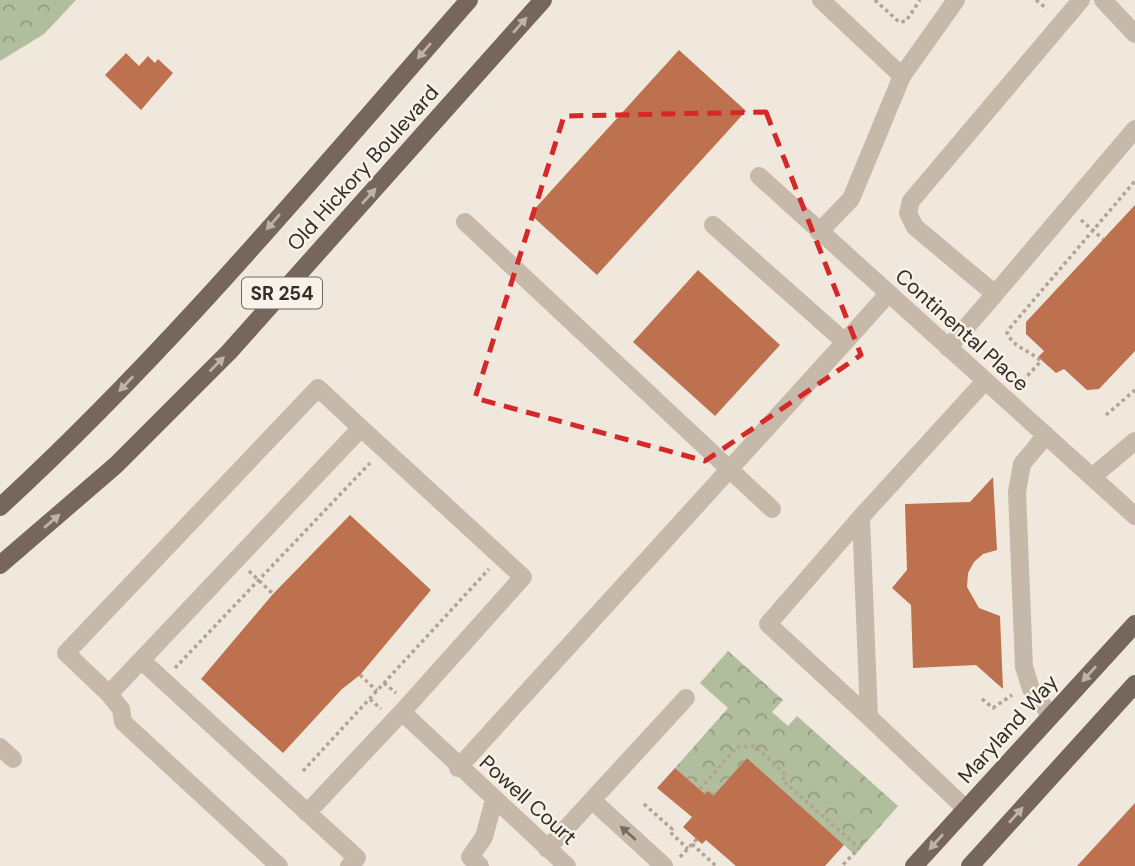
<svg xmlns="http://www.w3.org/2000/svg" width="1135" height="866" font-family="'DM Sans',sans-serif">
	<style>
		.forest { fill: url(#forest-crowns) }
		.building { fill: #bd714e }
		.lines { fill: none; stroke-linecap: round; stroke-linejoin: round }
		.path { stroke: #b3a393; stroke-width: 3.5; stroke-dasharray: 3.5 3.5; stroke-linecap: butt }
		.minor { stroke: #c7b9a9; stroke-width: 18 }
		.major { stroke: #76665b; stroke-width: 18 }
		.oneway { fill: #beb3a9 }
		.oneway2 { fill: #776c62 }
		.marked { fill: none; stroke: #d62828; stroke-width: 5; stroke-dasharray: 14 9; stroke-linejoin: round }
		.labels { text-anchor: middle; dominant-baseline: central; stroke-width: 5; stroke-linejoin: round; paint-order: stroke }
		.shield { fill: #f8f2e8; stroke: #706862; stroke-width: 2 }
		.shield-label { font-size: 19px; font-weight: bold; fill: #352d28 }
		.street-label { font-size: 21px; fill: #352d28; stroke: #f8f2e8 }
	</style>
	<defs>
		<pattern id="forest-crowns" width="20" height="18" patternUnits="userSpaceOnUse" patternTransform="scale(1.75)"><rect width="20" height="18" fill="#b1be9d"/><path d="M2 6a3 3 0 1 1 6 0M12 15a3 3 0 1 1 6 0" fill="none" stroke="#919b80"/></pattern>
	</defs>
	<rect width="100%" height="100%" fill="#f0e8dc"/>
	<path class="forest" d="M0,0h76l-32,34 -44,27z
		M728,651l55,49 -11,12 16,14 9,-10 101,90 -43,49 -108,-97 -34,38 -8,-2 -30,-26 53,-60 -28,-25z"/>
	<path class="building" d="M679,50l67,61 -149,164 -67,-61z
		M126,53l13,13 9,-10 7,7 3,-4 15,14 -32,37 -36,-35z
		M1135,205v146l-36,38 -12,1 -23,-21 -8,4 -18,-16 6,-6 -18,-17v-12z
		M698,270l82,75 -65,71 -82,-74z
		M993,477l4,73 -14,4 -9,8 -6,11 -1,14 12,21 21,8 3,73 -27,-24 -63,3 -2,-63 -19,-17 15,-18 -2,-66 65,-2z
		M350,515l81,75 -71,85 -18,14 -59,64 -82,-74 72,-85z
		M747,758l97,87 -19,21h-89l-30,-26 -4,4 -19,-17 9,-10 -35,-29 18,-20 30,26 2,-3 6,5z
		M1135,803v63h-58z"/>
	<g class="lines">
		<path class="path" d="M875,0l24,22 7,-1 14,-21
			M1036,0l11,9
			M1081,220l22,19
			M1018,386l23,-25c-12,-11 -27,-13 -34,-28l2,-4 126,-148
			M1106,415l29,-25
			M249,571l24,23
			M175,668l195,-205
			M360,675l17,16
			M384,683l12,10
			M370,699l11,10
			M982,699l11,9 19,-13
			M303,771l186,-202
			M700,789l37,-42 18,-1 31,29 -4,5 77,68 -17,18
			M644,804l28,25 -2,3 18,17
			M692,844l24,22
			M680,857l17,-18"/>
		<path class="minor" d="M821,0l81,76
			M1103,0l32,34
			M759,176l376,340
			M465,222l307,287
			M713,225l132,117 43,-48
			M819,232l32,-33 51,-123 54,-76
			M995,294l140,-165
			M948,348l47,-54 -80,-67 -7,-14 3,-12 170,-201
			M318,388l43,40 -252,266 -43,-41z
			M361,428l162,149 -121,135
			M1046,435l-24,29 -5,28 7,175 7,22 20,27
			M1092,477l43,-36
			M861,517l-93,107 101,93
			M141,660l216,198 -8,8
			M109,694l12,15 2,13 156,144
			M0,747l13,12
			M458,768l387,-426
			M592,800l72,66
			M966,809l-97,-92 -8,-200 124,-136
			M307,813l95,-101 165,154
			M547,849l139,-151
			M480,866l-10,-9 14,-20 10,-37"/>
		<path class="major" d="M0,507c169,-155 317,-334 469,-507
			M0,565l116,-100 113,-113 314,-352
			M914,866l221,-242
			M970,866l165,-182"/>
	</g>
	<defs><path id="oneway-solid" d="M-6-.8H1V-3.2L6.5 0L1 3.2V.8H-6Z" transform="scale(1.75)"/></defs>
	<g class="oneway">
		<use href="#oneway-solid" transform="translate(520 25) rotate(-49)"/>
		<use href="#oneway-solid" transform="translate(424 51) rotate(131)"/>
		<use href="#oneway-solid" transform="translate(369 196) rotate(-48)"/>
		<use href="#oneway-solid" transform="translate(273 222) rotate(131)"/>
		<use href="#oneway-solid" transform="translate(217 364) rotate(-45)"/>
		<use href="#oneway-solid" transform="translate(126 384) rotate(133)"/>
		<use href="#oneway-solid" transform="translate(52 521) rotate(-41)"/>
		<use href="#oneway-solid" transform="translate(1089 674) rotate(132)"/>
		<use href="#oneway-solid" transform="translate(1016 815) rotate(-48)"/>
		<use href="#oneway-solid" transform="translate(936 842) rotate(132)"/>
	</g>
	<use class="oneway2" href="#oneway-solid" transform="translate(628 833) rotate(-138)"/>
	<path class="marked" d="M766,112l95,243 -156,106 -230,-63 89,-282z"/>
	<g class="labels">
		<rect class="shield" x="242" y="277.5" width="80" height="31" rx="5"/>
		<g class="shield-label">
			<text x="282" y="293">SR 254</text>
		</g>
		<g class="street-label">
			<text transform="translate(363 168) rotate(-48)">Old Hickory Boulevard</text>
			<text transform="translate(962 330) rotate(42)">Continental Place</text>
			<text transform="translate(1008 729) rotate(-48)">Maryland Way</text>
			<text transform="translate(528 800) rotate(42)">Powell Court</text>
		</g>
	</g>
</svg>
